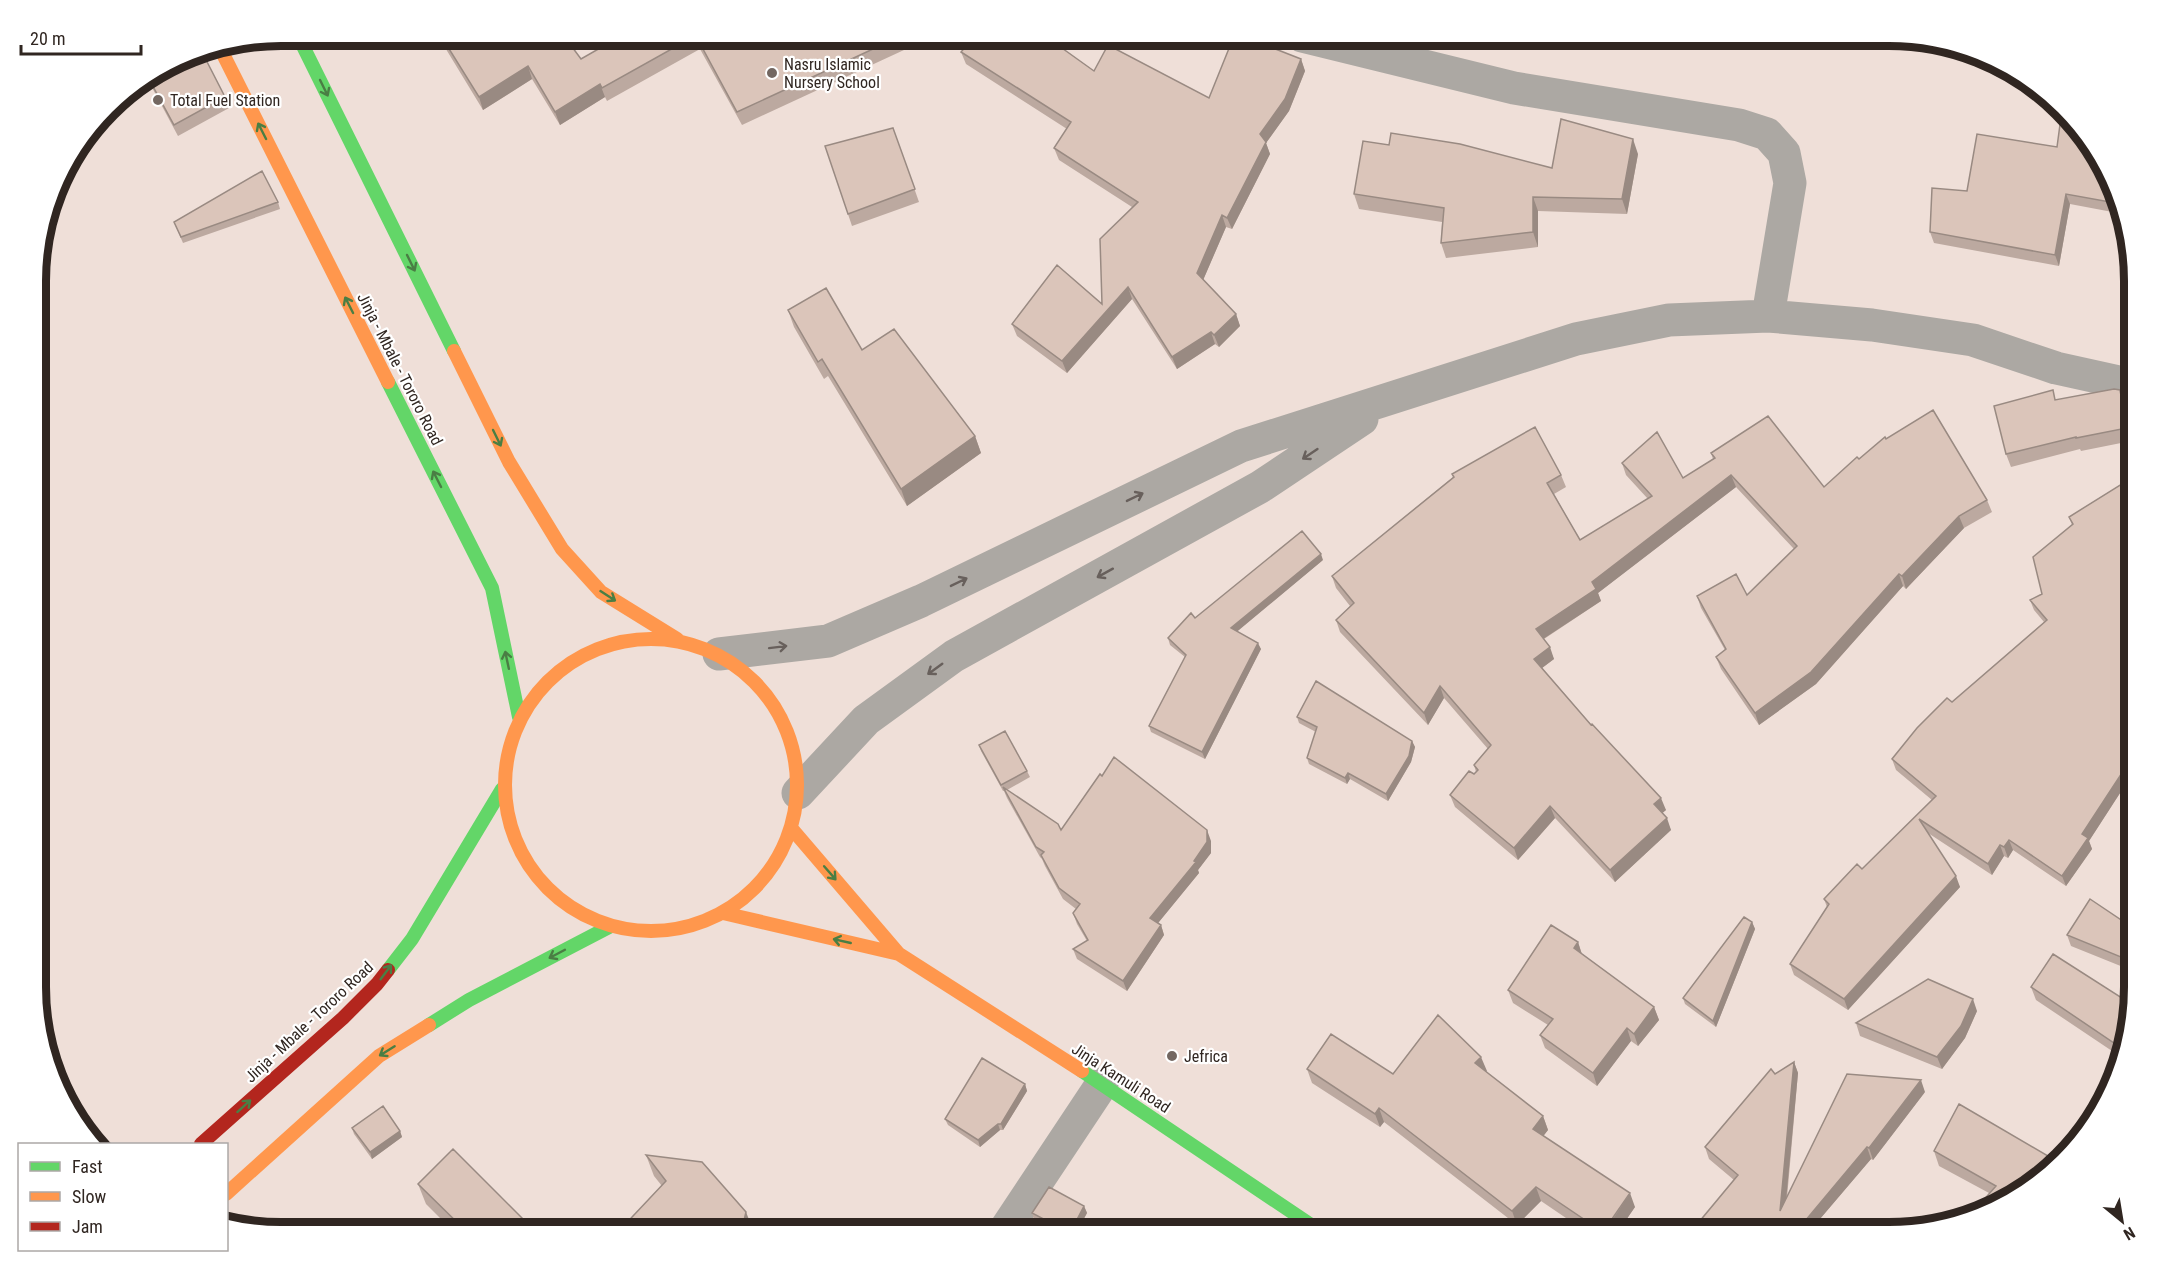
<svg xmlns="http://www.w3.org/2000/svg" width="2170" height="1269" font-family="'Roboto Condensed',sans-serif">
	<style>
		.lines { fill: none; stroke-linecap: round; stroke-linejoin: round }
		.street { stroke: #aca8a3; stroke-width: 33 }
		.fast { stroke: #63d668; stroke-width: 14 }
		.slow { stroke: #ff974d; stroke-width: 14 }
		.jam { stroke: #b3261e; stroke-width: 14 }
		.wall { fill: #bca9a0 }
		.shaded-wall { fill: #998a82 }
		.building { fill: #dbc5ba; stroke: #998a82; stroke-width: 1.5 }
		.oneway { stroke: #4a7e44 }
		.oneway2 { stroke: #68605c }
		.poi-dot { fill: #736761; stroke: #fff; stroke-width: 2 }
		.labels { text-anchor: middle; dominant-baseline: central; stroke-width: 4.5; stroke-linejoin: round; paint-order: stroke }
		.poi-label { font-size: 16px; fill: #302621; stroke: #fff; text-anchor: start }
		.street-label { font-size: 16px; fill: #302621; stroke: #fff }
		.rim { fill: none; stroke: #302621; stroke-width: 8 }
	</style>
	<rect width="100%" height="100%" fill="#efdfd8"/>
	<g class="lines">
		<path class="street" d="M1302,36l212,52 225,37 28,9 17,19 6,30 -22,133
			M719,654l109,-13 93,-40 320,-155 335,-107 93,-19 99,-4 104,9 101,15 83,28 77,17
			M798,793l68,-73 88,-64 306,-169 102,-68
			M1003,1233l99,-149"/>
		<path class="fast" d="M298,36l156,315
			M388,382l104,206 27,129
			M388,970l24,-31 90,-150
			M429,1025l40,-25 140,-73
			M1082,1071l241,162"/>
		<path class="slow" d="M220,48l168,334
			M454,351l55,111 53,87 39,43 76,47
			M505 785a146 146 0 1 1 292 0a146 146 0 1 1-292 0Z
			M792,829l107,125 183,117
			M723,913l176,41
			M226,1194l153,-138 50,-31"/>
		<path class="jam" d="M201,1144l142,-126 34,-34 11,-14"/>
	</g>
	<path class="wall" d="M438,36h126l17,23 40,-23h278l5,14 -162,75 -42,-76 -93,52 -2,-4 -45,28 -28,-46 -49,31z
		M961,52l133,19 115,27 92,-39 4,12 -16,40 -23,32 4,11 -38,75 -6,-2 -23,53 33,34 4,12 -21,21 -4,-3 -38,25 -45,-70 -65,74 -50,-37 -5,-12 90,-20 30,-97 -73,-47 -5,-12 13,-19 -101,-65z
		M188,55l37,42 4,11 -51,28 -30,-56z
		M893,128l26,74 -67,24 -27,-80z
		M1977,134l144,69 2,11 -53,-10 -11,62 -125,-23 -4,-11 37,-41z
		M1389,145l163,23 86,-14 -11,60 -89,-3v36l-92,11 -5,-15 1,-21 -83,-13 -5,-15z
		M278,202l2,7 -97,34 -9,-21z
		M2124,218l4,20 -2,-1 -4,-10z
		M788,310l74,40 113,86 6,17 -74,53 -79,-130 -4,3 -30,-52z
		M2056,400l68,2 7,39 -50,10 -1,-2 -69,18 -5,-13z
		M1886,439l101,61 5,12 -28,16 -58,61 -3,-3 -87,98 -57,41 -38,-56 -5,-12 9,-7 -24,-42 -4,-12 50,-1 47,-46 -58,-62 -138,106 3,8 -57,38 10,20 -12,9 124,142 -4,3 9,17 -56,52 -60,-64 -37,42 -63,-53 -5,-12 24,-21 2,-2 -2,-7 14,-16 -44,-51 -16,27 -88,-93 -4,-12 14,-14 -14,-18 -4,-12 121,-99 -1,-3 109,1 5,12 -12,7 26,46 68,-41 -22,-24 -4,-12 61,15 30,-19 -2,-6 113,34 35,-28z
		M2133,477v296l-44,68 3,8 -26,37 -53,-36 -5,8 -4,-2 -12,19 -64,-42 32,54 -112,123 -54,-35 -4,-11 37,-57 -3,-8 38,-30 70,-69 -36,-30 -4,-11 60,-57 92,-80 -10,-12 -4,-10 12,-6 30,-69 -3,-8z
		M1323,560l-86,71 24,18 -56,110 -54,-27 -2,-6 36,-69 -15,-12 -2,-7 27,-20z
		M1297,717l115,24 3,6 -4,15 -23,39 -38,-22 -3,5 -38,-20 -2,-6 9,-26 -17,-9z
		M979,745l48,26 3,6 -23,13 54,40 150,11v12l-13,17 1,3 -41,50 3,2 3,10 -37,56 -50,-32 -4,-10 14,-8 -10,-17 -4,-11 3,-4 -13,-10 -18,-33 -3,-7 -2,-2 -33,-59 -3,-7h-1l-22,-40z
		M1752,922l3,7 -39,98 -31,-23 -2,-6z
		M2133,928v43l-62,-25 -4,-11z
		M1578,942l4,12 72,53 5,13 -21,26 -7,-5 -34,45 -52,-38 -5,-13 8,-10 -35,-22 -5,-13z
		M2031,987l102,18 -15,50 -82,-55z
		M1977,1011l-12,27 -23,31 -82,-33 -4,-13z
		M1794,1062l4,11 -11,125 138,-106 -52,68 -2,-1 -63,74h-105l-4,-11 35,-42 -25,-21 -4,-12z
		M1307,1069l86,5 94,-3 -1,1 57,44 5,14 -5,6 92,71 -18,26h-29l-47,-32 -24,24 -133,-103 -4,5 -68,-44z
		M1025,1084l2,7 -24,39h-3l-20,17 -32,-22 -3,-6z
		M352,1128l48,3 2,6 -30,22 -18,-25z
		M1934,1151l126,12 -71,30 -50,-27z
		M646,1155l108,77v1h-137l45,-47 -8,-10z
		M418,1184l119,49h-82l-29,-29z
		M1084,1206l3,7 -11,20h-17l-25,-13 -2,-7z"/>
	<path class="shaded-wall" d="M1301,59l4,12 -16,40 -23,32 4,11 -38,75 -5,-11 33,-84z
		M528,66l4,13 -49,31 -4,-13z
		M600,84l5,13 -45,28 -5,-13z
		M1633,139l5,15 -11,60 -5,-15z
		M2066,194l4,10 -11,62 -4,-11z
		M1533,197l5,14v36l-5,-15z
		M1222,215l4,12 -25,58 -4,-12z
		M1128,287l4,12 -65,74 -5,-12z
		M1236,314l4,12 -21,21 -5,-12z
		M1211,332l4,12 -38,25 -5,-12z
		M2120,390l4,12 7,39 -4,-13z
		M975,436l6,17 -74,53 -6,-17z
		M1731,475l5,12 -138,106 3,8 -61,40 -4,-12 56,-47z
		M1959,516l5,12 -58,61 -4,-13z
		M1321,554l2,6 -90,75 -2,-7z
		M1899,574l4,12 -87,98 -57,41 -4,-12z
		M1258,643l3,6 -56,110 -3,-7z
		M1550,647l4,12 -16,12 -4,-12z
		M1440,686l4,12 -16,27 -4,-12z
		M2133,722v15l-6,-8z
		M1412,741l3,6 -4,15 -23,39 -2,-7z
		M2133,756v17l-44,68 3,8 -26,37 -4,-10 20,-42z
		M1348,773l2,6 -3,5 -2,-6z
		M1661,798l5,12 -7,6 -5,-12z
		M1550,806l5,12 -37,42 -4,-12z
		M1667,818l4,12 -56,52 -5,-12z
		M1207,830l4,11v12l-13,17 1,3 -45,55 -4,-10 44,-57z
		M2009,840l4,10 -5,8 -4,-11z
		M2000,845l4,11 -12,19 -4,-11z
		M1956,876l4,11 -112,123 -4,-11z
		M1752,922l3,7 -39,98 -3,-6z
		M1161,925l3,10 -37,56 -4,-10z
		M1578,942l4,13 -8,-7z
		M1973,999l4,12 -12,27 -23,31 -5,-12z
		M1654,1007l5,13 -21,26 -4,-12z
		M1627,1028l4,13 -34,45 -4,-13z
		M1481,1057l6,14 -7,6 -5,-14z
		M1794,1062l4,11 -14,149 -4,-11z
		M1921,1080l4,12 -52,68 -4,-12z
		M1025,1084l2,7 -24,39 -2,-6z
		M1379,1108l5,14 -4,5 -5,-13z
		M1543,1116l5,14 -10,13 -5,-14z
		M998,1124l2,6 -20,17 -2,-7z
		M400,1131l2,6 -30,22 -2,-7z
		M1867,1147l4,12 -63,74h-13z
		M1536,1187l5,14 -24,24 -5,-14z
		M1630,1193l5,14 -18,26h-13z
		M1084,1206l3,7 -11,20h-6z
		M746,1212l8,20v1h-13z
		M714,1227l2,6h-7z"/>
	<path class="building" d="M441,36h123l17,23 40,-23h74l-93,52 -2,-4 -45,28 -27,-46 -49,31z
		M696,36h203v1l-162,75z
		M975,36h70l49,35 14,-26 101,53 25,-62h8l59,23 -16,40 -25,35 6,8 -39,76 -5,-3 -25,58 39,41 -22,21 -3,-3 -39,25 -44,-70 -66,74 -50,-37 45,-59 45,39 -2,-65 38,-37 -84,-54 17,-26 -110,-70z
		M202,52l23,45 -51,28 -25,-46 39,-24z
		M2061,117l32,28 28,59 -55,-10 -11,61 -125,-23 2,-44 35,3 10,-57 80,13z
		M1561,119l72,20 -11,60 -89,-2v35l-92,11 3,-35 -90,-14 9,-53 26,4 2,-12 69,11 92,24z
		M893,128l22,61 -67,25 -23,-68z
		M262,171l16,31 -97,35 -7,-15z
		M2124,218l2,9h-4z
		M826,288l36,62 32,-21 81,107 -74,53 -79,-130 -4,3 -30,-52z
		M2114,389l6,1 7,38 -51,10v-1l-70,17 -12,-48 59,-16 2,10z
		M1933,410l54,90 -28,16 -57,60 -3,-2 -88,98 -56,41 -39,-56 10,-8 -29,-53 39,-22 11,21 50,-49 -66,-71 -139,107 4,7 -60,40 14,18 -16,12 57,66 1,-1 69,74 -7,6 13,14 -57,52 -60,-64 -36,42 -64,-53 19,-24 5,3 4,-4 -4,-5 17,-20 -51,-59 -16,27 -88,-93 18,-17 -22,-27 122,-99 -2,-3 83,-47 26,48 -14,8 33,57 72,-44 -30,-33 35,-31 26,46 32,-20 -4,-5 57,-37 56,71 33,-30 2,2 26,-22 1,2z
		M2133,477v245l-6,7 6,4v23l-51,78 6,4 -26,38 -53,-36 -5,7 -4,-2 -12,19 -69,-45 37,57 -112,123 -54,-35 39,-60 -5,-5 33,-35 5,5 74,-73 -44,-37 25,-31 30,-30 5,4 95,-82 -17,-20 12,-6 -9,-37 40,-33 -4,-7z
		M1302,531l19,23 -90,74 27,15 -56,109 -53,-26 37,-71 -18,-17 23,-25 4,5z
		M1316,681l96,60 -3,15 -23,38 -38,-21 -3,5 -38,-20 10,-31 -20,-10z
		M1005,731l22,40 -26,14 -22,-40z
		M1114,757l93,73v12l-13,19 2,1 -46,56 11,7 -38,56 -50,-32 15,-9 -15,-27 7,-9 -21,-16 -18,-33 3,-3 -8,-5 -33,-60 55,37 3,6 39,-56 2,2z
		M2090,899l43,29v34l-66,-27z
		M1744,917l8,5 -39,99 -30,-23z
		M1551,925l27,17 -4,6 80,59 -20,27 -7,-6 -34,45 -53,-38 13,-16 -45,-29z
		M2053,954l80,51 -13,42 -89,-60z
		M1928,979l45,20 -12,27 -24,31 -81,-34z
		M1438,1015l43,42 -6,6 68,53 -10,13 97,64 -27,39 -67,-45 -24,24 -133,-103 -4,6 -68,-45 24,-35 62,40z
		M982,1058l43,26 -24,40h-3l-20,16 -33,-21z
		M1794,1062l-14,149 67,-137 74,6 -52,68 -2,-1 -72,86h-83l-13,-11 39,-47 -33,-28 66,-78 4,5z
		M1959,1104l101,59 -49,37 -38,12 23,-26 -62,-35z
		M383,1106l17,25 -30,21 -18,-24z
		M453,1149l84,84h-69l-50,-49z
		M646,1155l56,7 44,50 -5,21h-21l-6,-6 -5,6h-92l49,-52z
		M1049,1187l35,19 -14,27 -38,-20z"/>
	<defs><path id="oneway-shaft" d="M-6 0H5M1.5-3L5.5 0L1.5 3" fill="none" stroke-width="1.6" stroke-linecap="round" stroke-linejoin="round" transform="scale(1.5)"/></defs>
	<g class="oneway">
		<use href="#oneway-shaft" transform="translate(324 88) rotate(64)"/>
		<use href="#oneway-shaft" transform="translate(262 131) rotate(-117)"/>
		<use href="#oneway-shaft" transform="translate(411 263) rotate(64)"/>
		<use href="#oneway-shaft" transform="translate(349 305) rotate(-117)"/>
		<use href="#oneway-shaft" transform="translate(497 438) rotate(64)"/>
		<use href="#oneway-shaft" transform="translate(437 479) rotate(-117)"/>
		<use href="#oneway-shaft" transform="translate(608 596) rotate(33)"/>
		<use href="#oneway-shaft" transform="translate(507 660) rotate(-102)"/>
		<use href="#oneway-shaft" transform="translate(830 873) rotate(49)"/>
		<use href="#oneway-shaft" transform="translate(842 941) rotate(-167)"/>
		<use href="#oneway-shaft" transform="translate(557 954) rotate(152)"/>
		<use href="#oneway-shaft" transform="translate(386 972) rotate(-53)"/>
		<use href="#oneway-shaft" transform="translate(387 1051) rotate(148)"/>
		<use href="#oneway-shaft" transform="translate(244 1106) rotate(-42)"/>
	</g>
	<g class="oneway2">
		<use href="#oneway-shaft" transform="translate(1310 454) rotate(146)"/>
		<use href="#oneway-shaft" transform="translate(1135 497) rotate(-26)"/>
		<use href="#oneway-shaft" transform="translate(1105 573) rotate(151)"/>
		<use href="#oneway-shaft" transform="translate(959 582) rotate(-26)"/>
		<use href="#oneway-shaft" transform="translate(778 647) rotate(-7)"/>
		<use href="#oneway-shaft" transform="translate(935 669) rotate(144)"/>
	</g>
	<g class="poi-dot">
		<circle cx="772" cy="73" r="6"/>
		<circle cx="158" cy="100" r="6"/>
		<circle cx="1172" cy="1056" r="6"/>
	</g>
	<g class="labels">
		<g class="poi-label">
			<text x="784" y="64">Nasru Islamic<tspan x="784" dy="18">Nursery School</tspan></text>
			<text x="170" y="100">Total Fuel Station</text>
			<text x="1184" y="1056">Jefrica</text>
		</g>
		<g class="street-label">
			<text transform="translate(400 369) rotate(63)">Jinja - Mbale - Tororo Road</text>
			<text transform="translate(309 1022) rotate(-43)">Jinja - Mbale - Tororo Road</text>
			<text transform="translate(1121 1078) rotate(33)">Jinja Kamuli Road</text>
		</g>
	</g>
	<path d="M0 0H2170V1269H0ZM281 46H1889A235 235 0 0 1 2124 281V987A235 235 0 0 1 1889 1222H281A235 235 0 0 1 46 987V281A235 235 0 0 1 281 46Z" fill="#fff" fill-rule="evenodd"/>
	<path class="rim" d="M281 46H1889A235 235 0 0 1 2124 281V987A235 235 0 0 1 1889 1222H281A235 235 0 0 1 46 987V281A235 235 0 0 1 281 46Z"/>
	<rect x="18" y="1143" width="210" height="108" fill="#ffffff" stroke="#aca8a6" stroke-width="1.5"/>
	<rect x="30" y="1162" width="30" height="9" fill="#63d668" stroke="#aca8a6" stroke-width="1.5"/>
	<text x="72" y="1173" font-size="18" fill="#302621">Fast</text>
	<rect x="30" y="1192" width="30" height="9" fill="#ff974d" stroke="#aca8a6" stroke-width="1.5"/>
	<text x="72" y="1203" font-size="18" fill="#302621">Slow</text>
	<rect x="30" y="1222" width="30" height="9" fill="#b3261e" stroke="#aca8a6" stroke-width="1.5"/>
	<text x="72" y="1233" font-size="18" fill="#302621">Jam</text>
	<g transform="translate(2122 1221) rotate(150)" stroke="#ffffff" stroke-width="4.5" paint-order="stroke">
	<path d="M0-4.5L10 22L0 15L-10 22Z" fill="#302621"/>
	<text y="-9" font-size="16" font-weight="bold" text-anchor="middle" fill="#302621">N</text>
	</g>
	<path d="M21 45v9h120v-9" fill="none" stroke="#302621" stroke-width="3"/>
	<text x="30" y="45" font-size="18" fill="#302621" stroke="#ffffff" stroke-width="4.5" paint-order="stroke">20 m</text>
</svg>
